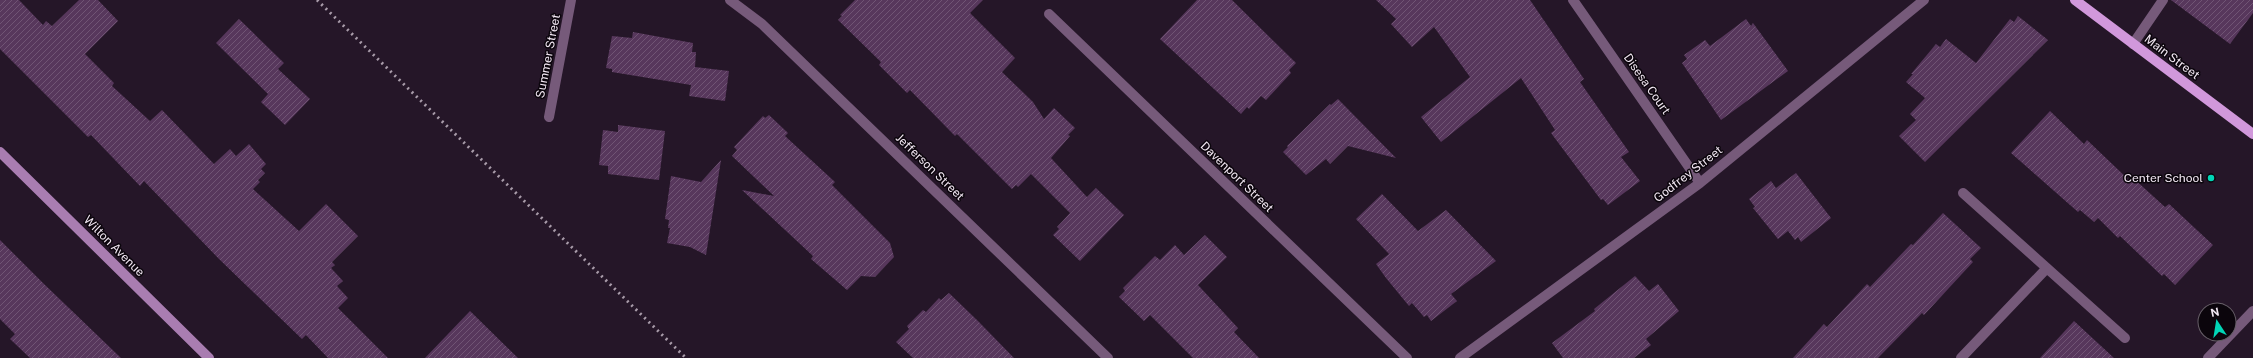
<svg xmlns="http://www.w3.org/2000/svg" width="2253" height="358" font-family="'Public Sans',sans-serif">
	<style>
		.building { fill: url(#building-hatch) }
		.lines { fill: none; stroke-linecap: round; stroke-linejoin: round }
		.service { stroke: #765a7a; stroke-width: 10 }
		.minor { stroke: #765a7a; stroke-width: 10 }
		.secondary { stroke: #a97db1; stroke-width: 10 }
		.primary { stroke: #d198db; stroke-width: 10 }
		.rail { stroke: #a89ba9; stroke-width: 3; stroke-dasharray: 2 4; stroke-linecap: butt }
		.poi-dot { fill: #01d5b6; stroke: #0b050c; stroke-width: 1.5 }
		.labels { text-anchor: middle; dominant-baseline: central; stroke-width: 3; stroke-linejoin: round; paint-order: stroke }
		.street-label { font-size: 12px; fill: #f2e7f3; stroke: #0b050c }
		.poi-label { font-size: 12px; fill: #f2e7f3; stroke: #0b050c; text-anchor: end }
	</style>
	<defs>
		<pattern id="building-hatch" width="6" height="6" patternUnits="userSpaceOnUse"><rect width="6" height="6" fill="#57375c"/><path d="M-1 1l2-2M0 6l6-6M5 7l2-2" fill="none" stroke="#705474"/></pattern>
	</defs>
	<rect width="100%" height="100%" fill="#251628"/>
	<path class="building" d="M0,0h19l24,25 3,-4 6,5 27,-26h19l20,21 -33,33 29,29 -2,3 38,35 12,-11 52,54 16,-15 6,7 13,-12 17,20 -5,5 4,4 -7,7 2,2 -7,7 46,42 27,-27 32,32 -26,26 3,3 -4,3 12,13 -6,5 11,12 -10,10 50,50h-60l-22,-23 -4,4 -83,-80 -75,-78 -4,5 -49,-51 -3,2 -88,-88z
		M855,0h128l-13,13 45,45 -13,14 31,30 11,17 10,-11 21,20 -7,7 2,1 -19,22 36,39 9,-9 28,27 -44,46 -27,-26 6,-6 -2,-2 13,-14 -39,-39 -13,13 -2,-2 -4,4 -55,-55 -2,2 -45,-46 -3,3 -28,-28 2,-3 -43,-42 4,-4 -2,-1z
		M1197,0h35l64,63 -7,7 2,3 -25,27 -5,-4 -12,13 -2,-2 -6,7 -81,-75z
		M1376,0h154l54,79 -4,3 49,70 -8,5 19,24 -32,24 -5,-6 -2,1 -50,-67 4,-3 -34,-52 -80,64 -20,-25 49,-40 -36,-50 -22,20 -21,-23 5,-5z
		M2171,0h82v13l-23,31z
		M2018,16l30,24 -123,122 -26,-26 17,-16 -6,-6 15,-16 -19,-16 7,-8h-2l25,-30 4,3 6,-8 30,24 34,-44 4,3z
		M239,19l45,44 -6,6 32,30 -25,26 -24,-23 7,-8 -52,-51z
		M1746,19l5,7 2,-3 35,48 -67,49 -39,-57 5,-4 -3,-4 21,-15 5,6z
		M633,32l60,11 -1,9h4l-1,15 34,4 -4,30 -36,-5 2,-11 -79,-13v-3l-6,-1 6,-32 20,2z
		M1338,99l58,59 -48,-12 -18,18 -4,-5 -20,16 -23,-23 5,-5 -1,-1 43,-42 1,1z
		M2050,111l34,33 3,-4 42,40 3,-3 33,30 4,-3 44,41 -38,40 -11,-11 -2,2 -42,-40 -2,2 -20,-20 -4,4 -14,-12 -2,2 -67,-59z
		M769,115l19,18 -3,3 50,46 -3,3 58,58 4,14 -19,20 -14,-1 -14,14 -36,-31 2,-3 -71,-66 32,6 -42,-40 5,-6 -3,-3 29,-31 2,2z
		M618,125l47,6 -6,49 -51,-6v-8l-9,-1 4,-35 15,2z
		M721,160l-15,95 -16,-8 -23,-4 3,-15h-2l1,-8 -4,-1 6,-43 30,6z
		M1796,173l35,45 -30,24 -3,-5 -3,3 -7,-9 -10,8 -25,-31 2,-1 -6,-8 22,-18 5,7z
		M1382,194l36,37 28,-21 50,51 -45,33 6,7 -26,20 -4,-6 -3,2 -12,-14 -3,3 -23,-28 -10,-14 13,-10 -33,-35z
		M1943,213l38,35 -11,11 3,3 -49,53 -2,-2 -44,45h-85l31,-34 3,3 40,-43 3,3 41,-43 2,1z
		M1205,235l22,22 -29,28 40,43 -4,4 25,26h-66l-43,-43 -6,6 -25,-24 6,-6 -2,-3 32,-32 5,4 15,-15 9,10z
		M0,240l44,44 77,74h-91l-20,-19 5,-5 -15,-15z
		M1635,276l14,15 9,-7 21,27 -33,28 5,6 -17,13h-71l-11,-15 43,-32 -1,-2z
		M949,293l29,28 36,37h-101l-17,-16 13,-13 -2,-3 16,-16 3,2 13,-14 2,2z
		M470,311l48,47h-93z
		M2074,321l40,37h-74z"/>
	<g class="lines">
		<path class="service" d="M2133,44l30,-44
			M1963,193l162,145
			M1961,358l86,-90"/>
		<path class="minor" d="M730,0l32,24 346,334
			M1573,0l127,183
			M1049,14l358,344
			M549,117l22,-117
			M1460,358l240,-175 224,-183
			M2208,358l45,-47"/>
		<path class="secondary" d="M0,152l209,206"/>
		<path class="primary" d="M2075,0l178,134"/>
		<path class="rail" d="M317,0l369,358"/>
	</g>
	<circle class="poi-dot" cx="2211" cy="178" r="4"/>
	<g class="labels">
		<g class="street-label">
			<text transform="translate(548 56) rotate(-79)">Summer Street</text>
			<text transform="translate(2172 57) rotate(37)">Main Street</text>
			<text transform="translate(1647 84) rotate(55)">Disesa Court</text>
			<text transform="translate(930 167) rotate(44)">Jefferson Street</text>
			<text transform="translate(1688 174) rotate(-38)">Godfrey Street</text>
			<text transform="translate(1237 177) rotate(44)">Davenport Street</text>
			<text transform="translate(114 246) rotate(45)">Wilton Avenue</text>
		</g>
		<g class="poi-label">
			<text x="2203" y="178">Center School</text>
		</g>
	</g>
	<g transform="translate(2217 322) rotate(348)"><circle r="19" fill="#0b050c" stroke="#675f68"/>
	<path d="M0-3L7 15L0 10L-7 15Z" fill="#01d5b6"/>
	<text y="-6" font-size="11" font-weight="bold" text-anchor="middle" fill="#f2e7f3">N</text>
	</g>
</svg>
